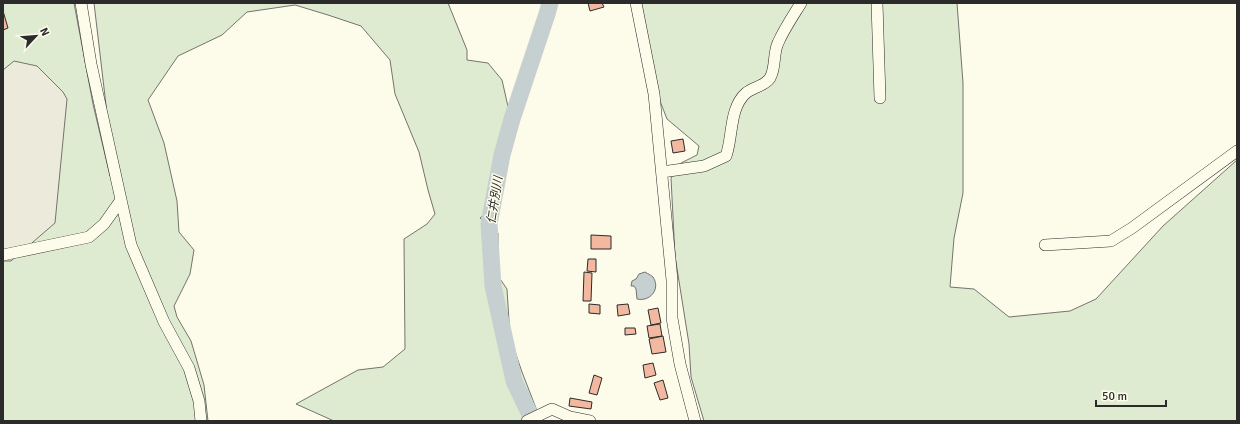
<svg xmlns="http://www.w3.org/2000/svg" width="1240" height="424" font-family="Signika,'Noto Sans JP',sans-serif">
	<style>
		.green { fill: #deebd1; stroke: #74746e }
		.parking { fill: #eceadb; stroke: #74746e }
		.water { fill: #c7d0d0; stroke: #74746e }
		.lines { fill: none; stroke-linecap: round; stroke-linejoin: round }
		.river { stroke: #c7d0d0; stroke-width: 17 }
		.building { fill: #f2b8a0; stroke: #2b2b2b }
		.minor-casing { stroke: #2b2b2b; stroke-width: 12 }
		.minor { stroke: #fdfbea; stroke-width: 11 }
		.labels { text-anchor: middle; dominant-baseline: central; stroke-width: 3; stroke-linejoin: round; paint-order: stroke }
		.water-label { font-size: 12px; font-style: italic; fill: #2b2b2b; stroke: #fdfbea }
	</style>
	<rect width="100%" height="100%" fill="#fdfbea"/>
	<path class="green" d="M3,3h71l19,101 17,72 -4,-71 -12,-102h354l19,47v10l21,3 14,17 7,31 -18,64 -7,40 -4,3 18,15v43l9,13 3,48 12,35 19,49h-207l-38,-17 62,-34 25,-3 22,-18 -1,-110 23,-15 8,-10 -7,-24 -9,-38 -24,-58 -5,-34 -29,-34 -33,-11 -33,-10 -48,7 -25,23 -44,21 -30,44 16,43 13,58 2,31 15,18 -4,24 -16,32 3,11 14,24 8,27 5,17 4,36h-205z
		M641,3h316l6,80v110l-9,45 -4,49 24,2 35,28 61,-6 26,-12 67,-73 74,-66v261h-533l-13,-44 -2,-33 -14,-88 -4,-78 10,-15 16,-8 2,-9 -32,-27 -7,-18z"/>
	<path class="parking" d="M14,61l23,5 26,26 4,7 -12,124 -44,38h-8v-191z"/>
	<path class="water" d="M645,272c3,2 6,3 8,5 8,12 -3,25 -16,22l-1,-10 -2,-3h-3l1,-5 4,-2 3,-5z"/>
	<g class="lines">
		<path class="river" d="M533,421l-19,-40 -21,-95 -4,-62 13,-69 10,-36 35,-105 3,-11"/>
	</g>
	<path class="building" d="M588,3h14l2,4 -14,4z
		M3,11l5,17 -5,2z
		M683,139l2,12 -12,2 -2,-12z
		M591,235l20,1v13h-20z
		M588,259h8v13l-9,-1z
		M584,272l8,1 -1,28h-8z
		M589,304l11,1v9l-11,-1z
		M628,304l2,10 -12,2 -1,-11z
		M658,308l3,15 -10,2 -3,-15z
		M660,324l2,12 -13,2 -2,-12z
		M625,328h10l1,6 -11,1z
		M663,336l3,16 -14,2 -3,-15z
		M653,363l3,12 -11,3 -2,-13z
		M594,375l8,3 -5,17 -8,-2z
		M663,380l5,18 -8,2 -6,-17z
		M570,398l22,4 -1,7 -22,-3z"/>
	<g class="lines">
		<defs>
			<path id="minor" d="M81,3l10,61 40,181 33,77 25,46 10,33 2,20
				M636,3l18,91 18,186v38l8,46 15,57
				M877,3l3,95
				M662,172l42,-6 22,-10c7,-19 3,-48 20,-63 7,-6 19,-7 24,-15 6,-10 3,-25 8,-35 6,-14 15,-27 23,-40
				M1045,245l66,-4 21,-13 105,-77
				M3,255l86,-18 15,-13 17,-24
				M527,421l25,-12 18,8 20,4"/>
		</defs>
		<use href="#minor" class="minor-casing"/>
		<use href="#minor" class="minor"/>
	</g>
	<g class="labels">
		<g class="water-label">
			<text transform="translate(495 200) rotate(-81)">仁井別川</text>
		</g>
	</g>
	<rect width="1240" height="424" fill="none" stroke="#2b2b2b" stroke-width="8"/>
	<g transform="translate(36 36) rotate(64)" stroke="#fdfbea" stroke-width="3" paint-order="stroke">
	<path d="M0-3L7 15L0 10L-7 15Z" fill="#2b2b2b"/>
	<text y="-6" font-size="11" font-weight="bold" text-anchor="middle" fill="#2b2b2b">N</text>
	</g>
	<path d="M1096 400v6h70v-6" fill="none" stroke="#2b2b2b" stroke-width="2"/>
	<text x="1102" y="400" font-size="12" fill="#2b2b2b" stroke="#fdfbea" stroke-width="3" paint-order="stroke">50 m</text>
</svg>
